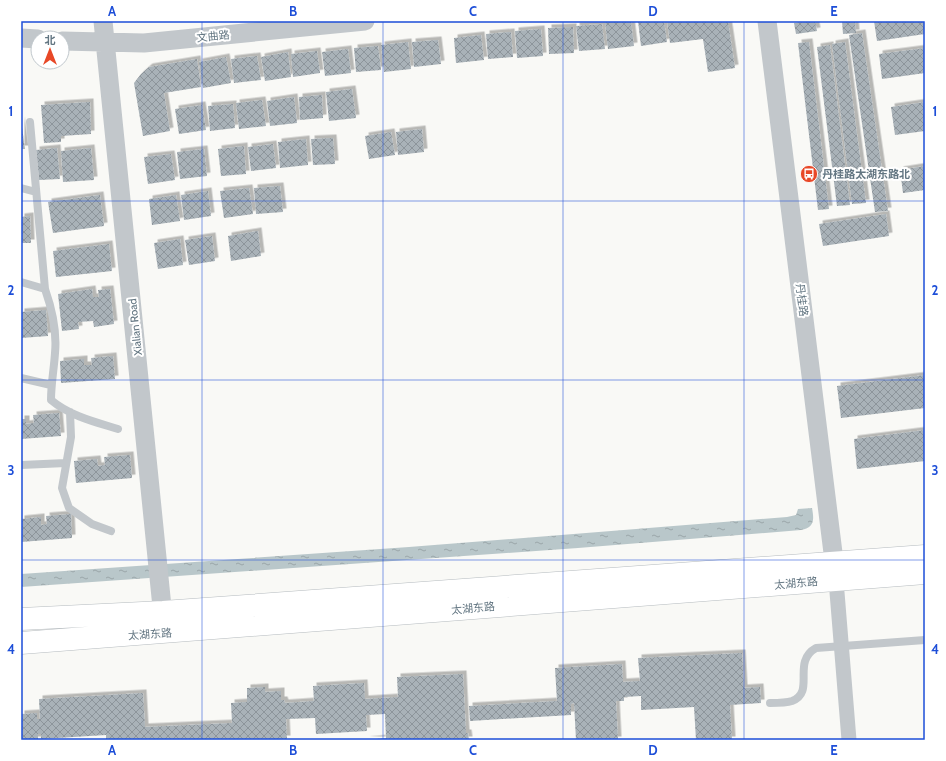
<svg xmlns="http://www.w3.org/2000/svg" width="946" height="761" font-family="Cabin,'Noto Sans SC',sans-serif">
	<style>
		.water { fill: url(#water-ripples) }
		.building { fill: url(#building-cross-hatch); filter: url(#shadow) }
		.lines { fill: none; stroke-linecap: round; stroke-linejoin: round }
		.primary-casing { stroke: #b5bbbf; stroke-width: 23 }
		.service { stroke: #c2c7cb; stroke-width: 8 }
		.minor { stroke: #c2c7cb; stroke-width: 15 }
		.tertiary { stroke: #c2c7cb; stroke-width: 19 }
		.primary { stroke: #fff; stroke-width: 22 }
		.grid { fill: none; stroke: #1d4ed8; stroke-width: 1; stroke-opacity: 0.55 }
		.labels { text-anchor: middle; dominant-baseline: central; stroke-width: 4; stroke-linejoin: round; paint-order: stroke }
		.street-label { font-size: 11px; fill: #637682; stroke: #fff }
		.poi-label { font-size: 11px; font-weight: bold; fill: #637682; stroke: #fff; text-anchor: start }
		.neatline { fill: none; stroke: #1d4ed8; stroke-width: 1.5 }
		.grid-label { font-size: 13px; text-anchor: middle; font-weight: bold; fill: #1d4ed8 }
	</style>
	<defs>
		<pattern id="water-ripples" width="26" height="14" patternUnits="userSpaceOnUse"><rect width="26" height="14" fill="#b9c7ca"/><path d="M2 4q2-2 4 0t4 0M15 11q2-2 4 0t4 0" fill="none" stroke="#9aa6a9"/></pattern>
		<pattern id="building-cross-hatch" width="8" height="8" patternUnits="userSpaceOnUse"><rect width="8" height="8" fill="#a9b2b8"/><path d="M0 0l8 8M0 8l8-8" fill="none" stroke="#8d959b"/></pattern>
		<filter id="shadow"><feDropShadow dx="3.5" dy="-3.5" stdDeviation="0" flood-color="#0004"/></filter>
	</defs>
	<rect width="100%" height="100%" fill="#f9f9f6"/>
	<path class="water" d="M812,508c2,11 3,20 -11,22l-223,18 -557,39v-13l388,-27 378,-30 9,-2 2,-6z"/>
	<path class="building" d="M614,21h17l3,25 -26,3 -3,-27z
		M638,21h26l3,21 -26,4z
		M667,21h61l7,47 -27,4 -5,-33 -33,4z
		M815,21l2,10 -21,3 -2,-11z
		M842,21h13l1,12 -13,1z
		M874,21h51v13l-48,7z
		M602,24l3,25 -26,2 -3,-25z
		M573,27l1,26 -25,1 -1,-26z
		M541,29l2,27 -26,2 -2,-27z
		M511,32l2,25 -25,2 -2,-25z
		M862,33l26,178 -13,1 -26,-177z
		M481,35l3,25 -28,3 -2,-25z
		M438,40l3,24 -27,3 -2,-25z
		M408,42l3,27 -27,3 -3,-27z
		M809,42l20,167 -11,1 -20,-167z
		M845,42l21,161 -14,1 -20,-160z
		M830,45l20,160 -13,1 -20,-159z
		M378,46l3,24 -25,2 -2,-24z
		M925,48v25l-43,6 -3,-25z
		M348,49l3,24 -26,3 -3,-24z
		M317,51l3,22 -27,4 -2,-23z
		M288,52l3,25 -26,4 -4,-24z
		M257,56l4,24 -27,3 -3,-24z
		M226,57l5,26 -28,5 -4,-26z
		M197,59l4,28 -37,6 6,38 -27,5 -9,-53 7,-9 8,-7z
		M352,89l4,29 -27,3 -3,-29z
		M322,95l1,23 -23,2 -1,-23z
		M294,97l3,26 -27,3 -3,-25z
		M262,100l4,26 -27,3 -3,-26z
		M90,102l1,32 -30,2v6l-17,1 -3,-38z
		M925,102v29l-30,4 -4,-28z
		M233,104l2,24 -25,3 -2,-25z
		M202,105l4,25 -27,4 -4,-25z
		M21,120l4,29h-4z
		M422,129l2,23 -26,3 -2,-23z
		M391,132l4,23 -26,4 -4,-23z
		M333,138l2,26 -22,1 -2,-26z
		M306,139l2,26 -28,3 -2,-26z
		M273,144l3,24 -25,3 -3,-24z
		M244,146l2,28 -25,2 -3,-27z
		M57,148l3,31 -21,1 -3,-30z
		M91,148l3,32 -31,2 -2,-31z
		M204,149l3,27 -27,3 -3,-27z
		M171,154l4,26 -27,4 -4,-27z
		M925,166v24l-22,3 -3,-23z
		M280,186l3,26 -27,2 -2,-26z
		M249,188l4,26 -29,4 -4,-27z
		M208,191l3,25 -27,4 -3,-25z
		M100,195l4,31 -51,7 -5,-31z
		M176,195l4,26 -28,4 -3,-26z
		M886,214l3,22 -66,10 -4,-22z
		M30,216l1,27h-10v-26z
		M258,231l3,25 -30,5 -3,-25z
		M212,236l3,25 -26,4 -4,-25z
		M180,239l3,26 -25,4 -4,-26z
		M109,244l3,27 -56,6 -3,-26z
		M92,289l1,8h6l-1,-7 12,-1 4,35 -20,3 -1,-6 -15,1 1,7 -17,2 -4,-37z
		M46,310l2,26 -27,2v-26z
		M113,356l2,23 -54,4 -1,-22 24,-2v6h8l-1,-7z
		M925,375v33l-84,10 -4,-32z
		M59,413l2,23 -40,3v-20h5v5l8,-1 -1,-8z
		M925,430v31l-68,8 -3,-30z
		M130,455l2,23 -56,5 -2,-22 23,-2 1,7 7,-1 -1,-8z
		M71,514l1,24 -51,4v-23l20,-2v8l6,-1 -1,-8z
		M742,653l2,35 16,-1 1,16 -31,2 2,35h-36l-2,-33 -53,3v-14l-17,1v4h-8l2,39h-42l-2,-37 -3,1v11l-101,6 -1,-15 88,-5 -2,-33 67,-4 1,18 17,-1 -2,-23z
		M463,674l3,59h2l1,7h-103l20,-2 -1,-24 -19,1 1,16 -51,3 -1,-16 -29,1 1,20 -181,1v-5l-65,4v-5h-3v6h-17v-26l16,-1v6h3l-1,-20 104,-6 2,34 87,-4 -1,-20 16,-1v-14l18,-1v5l16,-1v9h3l1,3 29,-2 -1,-15 51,-3 1,16 33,-2 -1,-20z"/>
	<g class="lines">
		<defs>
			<path id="primary" d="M21,619l142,-7 762,-56
				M21,643l904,-70"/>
		</defs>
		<use href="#primary" class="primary-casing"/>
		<path class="service" d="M30,122l15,167c7,20 12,43 10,64 -1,16 -4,31 -4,47 19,16 44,22 67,29
			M21,188l15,4
			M21,282l24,7
			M21,378l30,7
			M70,412l1,25 -9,51 7,20 23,16 19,7
			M21,465l45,-2
			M770,703c7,0 16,0 22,-2 24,-9 -1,-39 24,-53l109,-8"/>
		<path class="minor" d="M836,580l13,160"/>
		<path class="tertiary" d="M103,21l61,606
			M767,21l69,556
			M21,38l17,1
			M62,41l82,2 221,-22"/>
		<use href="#primary" class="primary"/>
	</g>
	<path class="grid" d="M202,21v719M383,21v719M563,21v719M744,21v719M21,201h904M21,380h904M21,560h904"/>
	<defs>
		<symbol id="bus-disc" viewBox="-11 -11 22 22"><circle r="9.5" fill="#e84827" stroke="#fff"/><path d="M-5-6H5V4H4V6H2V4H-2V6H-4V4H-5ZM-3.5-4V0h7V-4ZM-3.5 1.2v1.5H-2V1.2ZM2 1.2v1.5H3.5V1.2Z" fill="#fff"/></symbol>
	</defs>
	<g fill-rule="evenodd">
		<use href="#bus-disc" x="799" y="164" width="20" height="20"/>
	</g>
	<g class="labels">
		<g class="street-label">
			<text transform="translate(213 36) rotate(-6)">文曲路</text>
			<text transform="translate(802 300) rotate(83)">丹桂路</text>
			<text transform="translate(135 327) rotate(-96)">Xialian Road</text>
			<text transform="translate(796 583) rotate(-5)">太湖东路</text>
			<text transform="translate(473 608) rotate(-5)">太湖东路</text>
			<text transform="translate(150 634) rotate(-4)">太湖东路</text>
		</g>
		<g class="poi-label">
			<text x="822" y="174">丹桂路太湖东路北</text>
		</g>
	</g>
	<rect width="946" height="761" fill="none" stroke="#ffffff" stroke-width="44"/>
	<g transform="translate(50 50)"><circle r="19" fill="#ffffff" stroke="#c1c8cd"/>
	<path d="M0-3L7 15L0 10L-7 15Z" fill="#e84827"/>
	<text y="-6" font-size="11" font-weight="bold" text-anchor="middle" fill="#637682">北</text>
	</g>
	<rect x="22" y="22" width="902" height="717" class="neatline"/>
	<g class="grid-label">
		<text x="112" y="16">A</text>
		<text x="293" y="16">B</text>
		<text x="473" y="16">C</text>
		<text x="653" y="16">D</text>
		<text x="834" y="16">E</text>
		<text x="11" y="116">1</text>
		<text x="935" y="116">1</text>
		<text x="11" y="295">2</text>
		<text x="935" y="295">2</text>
		<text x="11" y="475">3</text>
		<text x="935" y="475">3</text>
		<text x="11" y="654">4</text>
		<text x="935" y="654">4</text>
		<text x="112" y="755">A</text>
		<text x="293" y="755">B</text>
		<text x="473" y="755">C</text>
		<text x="653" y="755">D</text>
		<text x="834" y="755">E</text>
	</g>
</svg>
